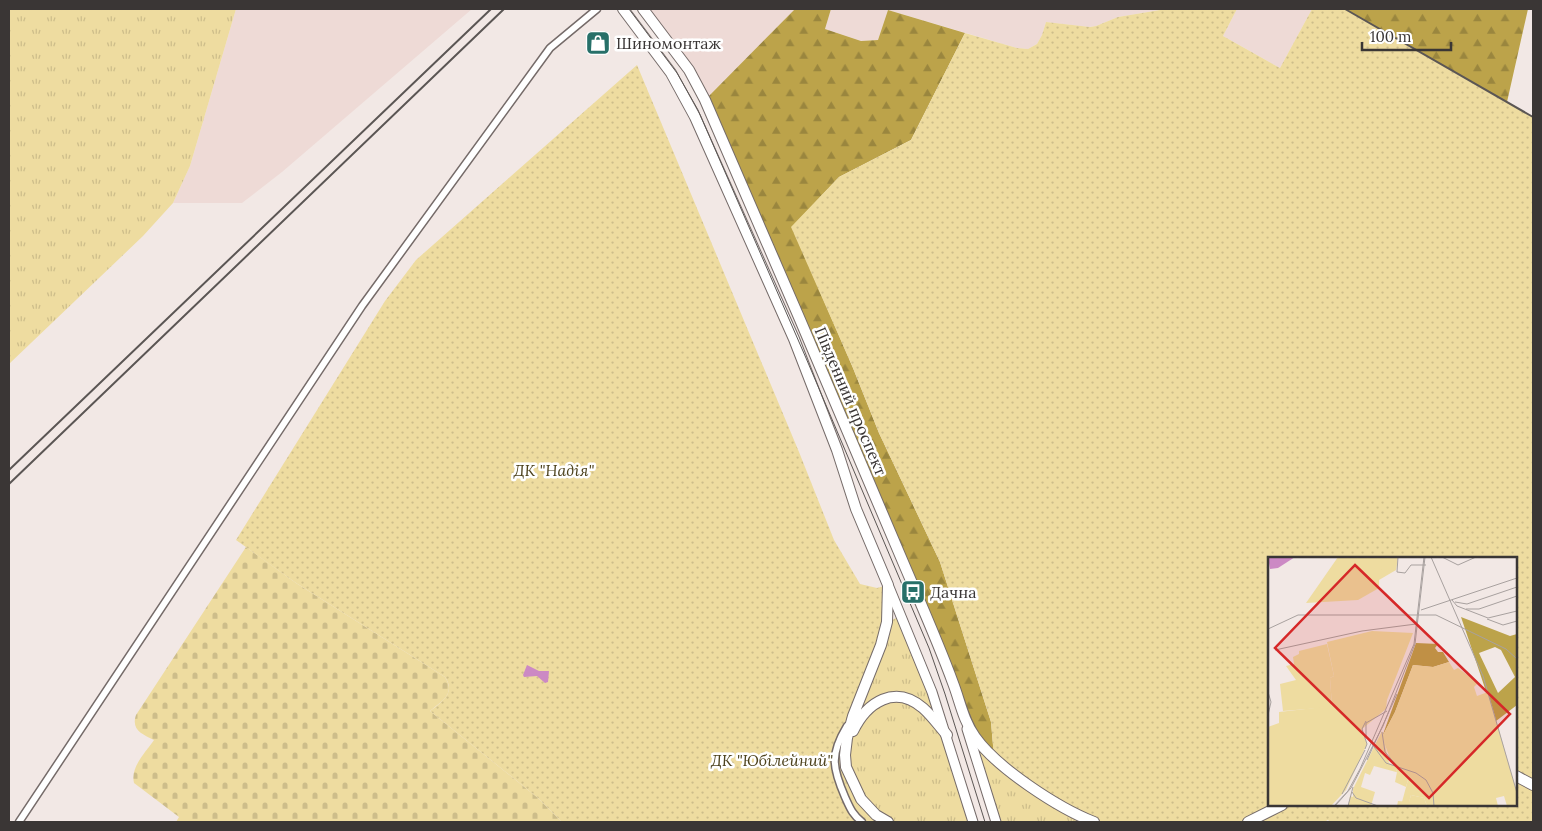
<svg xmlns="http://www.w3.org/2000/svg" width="1542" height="831" font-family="Lora,serif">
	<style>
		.built { fill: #eedad6 }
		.grass { fill: url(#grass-tufts) }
		.forest { fill: url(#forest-firs) }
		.cemetery { fill: url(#cemetery-stones) }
		.garden { fill: url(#garden-dots); fill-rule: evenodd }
		.water { fill: #cc89c4 }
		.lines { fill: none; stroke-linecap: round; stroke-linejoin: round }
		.minor-casing { stroke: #756b69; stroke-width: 9 }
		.secondary-casing { stroke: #756b69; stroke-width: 11 }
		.primary-casing { stroke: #756b69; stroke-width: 12 }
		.minor { stroke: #fff; stroke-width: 6 }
		.secondary { stroke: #fff; stroke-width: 9 }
		.primary { stroke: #fff; stroke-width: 10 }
		.tram { stroke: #5b5654; stroke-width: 1 }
		.rail { stroke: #5b5654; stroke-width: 2 }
		.labels { text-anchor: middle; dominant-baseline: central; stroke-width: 5; stroke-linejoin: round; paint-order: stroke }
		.poi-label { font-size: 16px; fill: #3a3635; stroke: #fff; text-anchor: start }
		.street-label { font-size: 16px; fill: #3a3635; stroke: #fff }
		.park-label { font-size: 16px; font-style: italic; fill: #4d421d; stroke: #fff }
		.inset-road { fill: none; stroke: #a8a19f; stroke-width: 1 }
		.view { fill: #d62828; fill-opacity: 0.15; stroke: #d62828; stroke-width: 2.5 }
		.inset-edge { fill: none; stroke: #3a3635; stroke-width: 2.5 }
	</style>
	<defs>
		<pattern id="grass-tufts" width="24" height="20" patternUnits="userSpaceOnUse" patternTransform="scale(1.25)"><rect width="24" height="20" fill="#eedca0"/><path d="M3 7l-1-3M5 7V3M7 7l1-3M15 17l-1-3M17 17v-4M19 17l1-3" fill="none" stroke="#cdbd8a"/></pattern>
		<pattern id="forest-firs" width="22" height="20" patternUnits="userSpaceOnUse" patternTransform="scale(1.25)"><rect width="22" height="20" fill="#bca34a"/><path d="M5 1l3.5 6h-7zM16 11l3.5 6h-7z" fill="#9a863e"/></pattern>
		<pattern id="cemetery-stones" width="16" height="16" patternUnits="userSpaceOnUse" patternTransform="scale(1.25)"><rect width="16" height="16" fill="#eedca0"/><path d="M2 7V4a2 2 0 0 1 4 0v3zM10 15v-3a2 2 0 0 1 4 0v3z" fill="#cdbd8a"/></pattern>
		<pattern id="garden-dots" width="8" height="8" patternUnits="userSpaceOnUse" patternTransform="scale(1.25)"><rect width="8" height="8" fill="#eedca0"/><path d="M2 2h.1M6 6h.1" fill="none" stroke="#cdbd8a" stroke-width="1.8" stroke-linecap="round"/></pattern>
	</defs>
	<rect width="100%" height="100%" fill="#f2e8e5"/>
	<path class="built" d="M236,9h236l-190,163 -40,31h-69l17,-37z
		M643,9h152l-90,91z
		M831,9h335l-48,8 -22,9 -7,1 -43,-5 -4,13 -5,9 -9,5 -11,-1 -129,-38 -10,30 -17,1 -36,-12z
		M1237,9h75l-32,59 -57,-32z"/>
	<path class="grass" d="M9,9h227l-46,157 -17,37 -30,33 -134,128z
		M901,616l72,206h-111l-9,-8 -14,-31 -3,-32 51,-129z
		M965,722l129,100h-98z"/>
	<path class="forest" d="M795,9h36l-6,20 36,12 17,-1 10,-30 77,23 -54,107 -72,37 -47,50 61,141 26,65 61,129 51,160 3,35 -11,-10 -30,-64 -248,-583z
		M1345,9h183l-21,93z"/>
	<path class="cemetery" d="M246,547l50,36 149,94c11,17 -3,24 -15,34l108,87 24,24h-386l3,-5 -45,-34c-4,-16 12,-31 20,-43 -12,-6 -23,-10 -18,-25z"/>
	<path class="garden" d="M1166,9h71l-14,27 57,32 32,-59h33l188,108v705h-203l-2,-2 -4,2h-230l-100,-65 -3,-35 -51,-160 -61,-129 -26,-65 -62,-141 48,-50 72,-37 54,-107 52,15 11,1 9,-5 5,-9 4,-13 44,5 6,-1 22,-9zM1270,558h246v247h-246z
		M637,65l162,387 35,88 26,44 17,4 11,-3 -7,60 -42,93 -5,29 19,47 9,8h-300l-24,-24 -108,-87c12,-9 26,-18 15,-34l-149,-94 -60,-43 149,-239 31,-41z"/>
	<path class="water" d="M527,665l12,6h10l-1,11 -3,1 -8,-7 -13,1 -1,-2z"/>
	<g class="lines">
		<defs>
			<path id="minor" d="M847,726c-17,28 -15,41 -2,71 5,11 7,17 17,25
				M19,822l343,-516 188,-258 47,-39"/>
			<path id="secondary" d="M889,587l43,105 41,130
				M967,729l29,93"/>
			<path id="primary" d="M623,9l48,64 24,44 99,222 43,111 19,59 32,76 -1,37 -6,23 -28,71 -6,22 -2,17 1,12 15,32 15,16 12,7
				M643,9l46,61 16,30c67,154 133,307 198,462 17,40 35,80 50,121 7,18 10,37 22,54 22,31 83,71 119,85
				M853,731c14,-29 42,-47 70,-23 9,8 16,18 24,27
				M1516,776l17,9
				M1248,822l34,-17"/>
		</defs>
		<use href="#minor" class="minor-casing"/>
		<use href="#secondary" class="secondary-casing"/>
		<use href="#primary" class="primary-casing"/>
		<use href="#minor" class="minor"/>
		<use href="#secondary" class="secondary"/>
		<use href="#primary" class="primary"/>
		<path class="tram" d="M629,9l48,64 21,37 108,248 123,290 16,46 40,128"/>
		<path class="rail" d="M1345,9l188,108
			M9,470l482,-461
			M9,484l495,-475"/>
	</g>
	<defs>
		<symbol id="shop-square" viewBox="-11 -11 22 22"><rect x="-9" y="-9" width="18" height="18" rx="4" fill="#277069" stroke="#fff"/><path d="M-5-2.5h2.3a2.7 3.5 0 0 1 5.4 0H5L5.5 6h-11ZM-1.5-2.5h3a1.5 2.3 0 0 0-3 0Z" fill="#fff"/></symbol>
		<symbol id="bus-square" viewBox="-11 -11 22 22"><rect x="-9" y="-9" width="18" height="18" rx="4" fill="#277069" stroke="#fff"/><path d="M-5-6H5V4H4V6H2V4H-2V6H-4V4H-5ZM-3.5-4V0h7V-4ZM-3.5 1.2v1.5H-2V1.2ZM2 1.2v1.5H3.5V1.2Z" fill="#fff"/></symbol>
	</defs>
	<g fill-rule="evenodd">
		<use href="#shop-square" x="584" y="29" width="28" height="28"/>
		<use href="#bus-square" x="899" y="578" width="28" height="28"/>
	</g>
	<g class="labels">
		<g class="poi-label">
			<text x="616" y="43">Шиномонтаж</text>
			<text x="930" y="592">Дачна</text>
		</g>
		<g class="street-label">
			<text transform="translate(851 401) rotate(67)">Південний проспект</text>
		</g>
		<g class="park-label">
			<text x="554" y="470">ДК "Надія"</text>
			<text x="772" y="760">ДК "Юбілейний"</text>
		</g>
	</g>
	<g transform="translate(1268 557)">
		<rect width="249" height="249" fill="#f2e8e5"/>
		<path d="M70,0h60l-2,13 -17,10v8l-21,12 -52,3zM114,174l7,32 9,4 -2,5 -22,-6 -4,9 -5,-2 -4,14 14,5 -4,14h-23l2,-10 3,1v-8zM129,215l12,4 -3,11 -11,-5zM143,238l13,3 3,8h-30l1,-5 11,1z" fill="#eedca0"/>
		<path d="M193,60l49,19 7,-2v71l-21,16zM227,90l6,3 14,27 -17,16 -19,-40zM148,86l22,1 -3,4 3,4h5l6,10 -16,5 -20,-2 -18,47 -13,25z" fill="#bca34a" fill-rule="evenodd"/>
		<path d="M59,87l7,32 -4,2 2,29 -49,4 -3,-27 16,-4 -10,-14 8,-2 -1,-7 6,-3v-3z" fill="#eedca0"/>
		<path d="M114,0h15l-1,13 -15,2zM104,74l41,2 -26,67 -1,9 -24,20 5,15 -21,46 -15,16h-63v-79l11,-4v-11l53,-6 -2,-28 4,-2 -7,-34zM181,105l5,8 4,-2 20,15 -4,4 3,9 11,-4 29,101v13h-10l-3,-10 -8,2 2,8h-71l-3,-8 -13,-3 -2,8 -7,-1 7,-26 -13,-4 2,-5 -7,-6 -9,-24 13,-25 18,-47 20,2z" fill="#eedca0"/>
		<path d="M0,0h27l-17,11 -8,1z" fill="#cc89c4"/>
		<path class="inset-road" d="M130,0l-1,15 8,1 6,-8h15M163,0l52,119 34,117M174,0l16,8 18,-8M184,43l5,6 31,12 29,-7M187,45l12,2 50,-17M198,52h13l38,-13M153,53l96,-32M219,62l16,6 14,-4M0,72l30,-14h138l70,34 11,10M7,93l87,-19 54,-7M0,135l3,10 -3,13M119,154l-21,12v13l20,27 30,10 10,7 7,13 1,13M114,175l3,20 11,13M97,192l2,-5 -5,-15 4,-8M99,203l30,-66M84,235l4,6 22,8M74,237l23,-44M66,249l14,-15 12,-22 54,-125 10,-87M67,249l16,-18 32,-62 32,-82 10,-87M80,249l5,-19"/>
		<path class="view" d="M87,8l155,149 -81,84 -154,-150z"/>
		<rect width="249" height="249" class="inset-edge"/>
	</g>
	<rect width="1542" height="831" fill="none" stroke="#3a3635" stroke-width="20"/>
	<path d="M1362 42v8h89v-8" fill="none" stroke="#3a3635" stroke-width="2.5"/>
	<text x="1370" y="42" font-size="15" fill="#3a3635" stroke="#ffffff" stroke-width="4" paint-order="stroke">100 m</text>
</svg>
